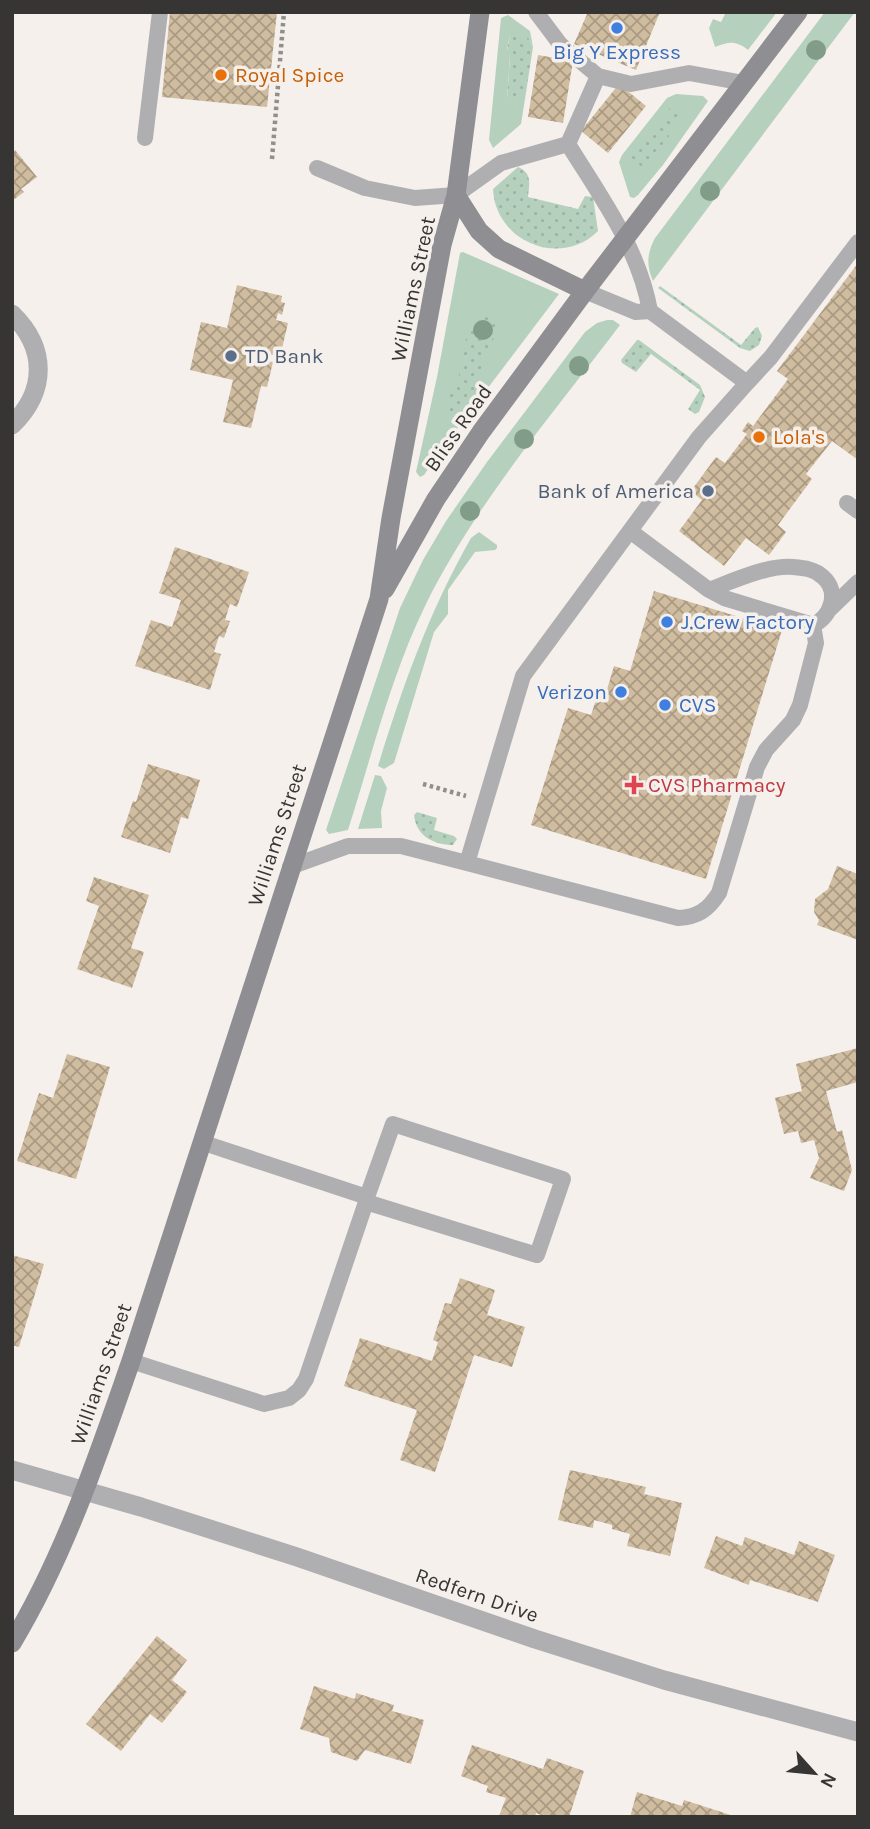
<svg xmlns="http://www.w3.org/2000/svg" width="870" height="1829" font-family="Karla,sans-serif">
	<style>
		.grass { fill: #b5d1be }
		.garden { fill: url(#garden-dots) }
		.building { fill: url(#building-cross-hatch) }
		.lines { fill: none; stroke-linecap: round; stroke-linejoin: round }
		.path { stroke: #928e8b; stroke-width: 4.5; stroke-dasharray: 3.5 3.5; stroke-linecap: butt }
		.service { stroke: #afafb2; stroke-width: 16 }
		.minor { stroke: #afafb2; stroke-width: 19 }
		.tertiary { stroke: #afafb2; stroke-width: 19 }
		.secondary { stroke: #8f8f93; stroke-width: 19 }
		.tree { fill: #829c8a }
		.shop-dot { fill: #3f7fe0; stroke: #f6f0ec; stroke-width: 2.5 }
		.food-dot { fill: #e8710a; stroke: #f6f0ec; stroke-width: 2.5 }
		.service-dot { fill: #5c6f8a; stroke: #f6f0ec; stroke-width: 2.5 }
		.health-dot { fill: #e0444e; stroke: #f6f0ec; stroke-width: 2.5 }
		.labels { text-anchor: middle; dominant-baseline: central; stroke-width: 7; stroke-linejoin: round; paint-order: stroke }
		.shop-label { font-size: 21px; fill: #366cbe; stroke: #f6f0ec; text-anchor: start }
		.food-label { font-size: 21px; fill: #c56008; stroke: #f6f0ec; text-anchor: start }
		.street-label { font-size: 21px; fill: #373533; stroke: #f6f0ec }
		.service-label { font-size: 21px; fill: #4e5e75; stroke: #f6f0ec; text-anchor: start }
		.health-label { font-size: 21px; fill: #be3a42; stroke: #f6f0ec; text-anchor: start }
	</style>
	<defs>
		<pattern id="garden-dots" width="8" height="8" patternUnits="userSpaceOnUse" patternTransform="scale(1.75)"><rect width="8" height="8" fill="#b5d1be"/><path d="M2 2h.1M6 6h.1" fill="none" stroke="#9cb4a4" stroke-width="1.8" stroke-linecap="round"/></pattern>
		<pattern id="building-cross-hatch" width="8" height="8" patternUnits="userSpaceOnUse" patternTransform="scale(1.75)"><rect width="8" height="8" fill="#d0bda0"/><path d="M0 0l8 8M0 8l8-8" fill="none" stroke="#aa9a83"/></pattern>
	</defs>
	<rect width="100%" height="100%" fill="#f6f0ec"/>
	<path class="grass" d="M726,12h51l-29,38c-13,-10 -19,-8 -33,-3l-6,-19 4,-9 8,3z
		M825,12h30l-202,269c-7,-16 -6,-28 2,-43z
		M508,15l22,16 3,16 -4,-8 -19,-4 -3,15 3,5 -3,44h18l-4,25 -28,24 -4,-8 12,-122z
		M676,94l27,2 5,5 -45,64 -25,30 -4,3 -4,-1 -11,-35 3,-7 45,-57z
		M463,252l96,42 -112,148 -23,33 -4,2 -4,-5 21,-95 23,-124z
		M607,320h6l7,5c-68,90 -144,178 -194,279 -35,71 -54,151 -78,226l-19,4 -3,-4 74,-222 23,-48 23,-39 41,-59 98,-130 12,-9z
		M479,532l18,13v3l-2,2 -20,2 -27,38v24l-14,18 -40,131 -10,6 -6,-3c25,-81 51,-154 93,-228z
		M375,775l6,1 6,12 -6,23 1,17 -24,1z"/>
	<path class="garden" d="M520,33l9,6 4,8 -8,52h-18l3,-43 -3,-5 3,-16z
		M670,108l7,2 5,8 -35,48 -4,1 -12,-6 -1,-5z
		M518,167c15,6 11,18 10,30l50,12 7,-13 8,1 5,34c-38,38 -103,10 -105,-42z
		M660,286l81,59 14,-17 3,-1 4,9 -3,9 -9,6 -10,-3 -82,-60z
		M483,316l12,4 4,9c-3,8 -8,12 -11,20 -9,21 -10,58 -31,69l-6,-3 -4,-15c3,-8 9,-16 12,-25 8,-19 1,-48 24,-59z
		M637,340h2l61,45 5,12 -6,15 -4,2 -7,-5 12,-19 -49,-36 -15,18 -14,-9 -1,-3z
		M417,812l20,6 -3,12 20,6 3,3 -4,6c-19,0 -37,-9 -39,-30z"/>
	<path class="building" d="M170,12h107l-10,95 -105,-10z
		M588,12h72l-24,58 -62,-26z
		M538,55l35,6 -10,62 -35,-6z
		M619,84l27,22 -38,47 -27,-22z
		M15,150l22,27 -16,12 3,3 -12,9v-49z
		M858,263v197l-26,-19 -26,33 6,5 -34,46 8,7 -17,23 -23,-17 -22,28 -45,-35 23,-31 -11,-9 25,-34 9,6 22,-29 -5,-3 6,-9 5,4 35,-47 -11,-8z
		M237,285l45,11 -1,6 4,1 -3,12 -4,-2 -2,7 12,3 -8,34 -11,-3 -2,7 6,1 -6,25 -6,-1 -10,42 -28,-6 10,-42 -43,-10 11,-48 26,6z
		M175,547l74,25 -12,35 -7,-3 -5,16 5,1 -6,17 -5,-2 -5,16 7,2 -11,36 -75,-24 16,-46 21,7 9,-27 -22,-7z
		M654,591l128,39 -76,249 -175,-54 37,-117 23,7 8,-24 7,2 8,-27 16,5z
		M148,764l52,16 -12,39 -7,-2 -11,36 -49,-16 12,-36 3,1z
		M837,866l21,8v66l-41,-15 2,-5 -5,-8 1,-13 13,-10z
		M94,877l55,18 -18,53 13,4 -12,36 -55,-19 22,-63 -13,-5z
		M858,1048v34l-32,9 11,41 5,-2 10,40 -8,21 -34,-13 9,-20 -5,-18 -13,3 -3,-12 -14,3 -9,-36 27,-7 -6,-27z
		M67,1054l43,13 -34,112 -59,-18 22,-68 14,5z
		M12,1255l32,9 -25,83 -7,-2z
		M460,1278l35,12 -8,25 38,12 -13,40 -38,-12 -39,117 -35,-12 17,-50 -73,-24 16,-48 72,23 6,-19 -5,-2 12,-37 6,1z
		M570,1470l76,17 -2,7 38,9 -12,53 -43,-10 3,-12 -18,-5v-4l-18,-5 -1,8 -35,-8z
		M716,1536l26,10 3,-9 49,18 5,-14 36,14 -17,47 -68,-22 -1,5 -45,-17z
		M157,1636l30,24 -15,20 15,12 -25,31 -12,-9 -29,37 -35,-27z
		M314,1686l41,13 1,-6 38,12 -2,6 32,9 -13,44 -46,-14 -8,11 -26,-9 -2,-14 -29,-9z
		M472,1745l71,24 4,-11 37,13 -15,46h-23l-10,-4 -1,4 -36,-1 7,-18 -20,-6 2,-6 -27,-10z
		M637,1792l45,14 2,-6 53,17h-107z"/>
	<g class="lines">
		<path class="path" d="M272,159l12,-147
			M423,784l43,12"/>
		<path class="service" d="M536,12l24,32 38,32 33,8 58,-11 55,10
			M598,76l-30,68c32,52 71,104 82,167l97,72 24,-26 87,-115
			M145,138l15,-126
			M317,168l48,20 50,10 41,-3 45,-32 67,-19
			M585,291l51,21 14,-1
			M847,503l11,8
			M630,531l79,59 15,8 89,27c18,-8 27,-33 10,-48 -8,-8 -19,-9 -30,-10 -26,-2 -60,14 -84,23
			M830,609l28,-27
			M467,863l211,55c20,-1 30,-8 41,-25l38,-126 9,-17 27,-30 7,-15 16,-62 -3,-18
			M290,867l58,-21h53l66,17 56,-187 176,-239 48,-54
			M366,1202l171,53 26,-76 -170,-55 -26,73
			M131,1361l133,43 25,-6 10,-8 7,-11 60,-177 1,-5 -166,-55"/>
		<path class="minor" d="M12,314c35,34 35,77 0,111"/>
		<path class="tertiary" d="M12,1470l129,37 156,50 238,82 129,41 194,52"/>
		<path class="secondary" d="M456,195l23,36 20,18 86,42
			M385,589l51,-90 45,-67 104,-141 213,-279
			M12,1643c53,-88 85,-185 119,-282l248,-762 12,-81 51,-273 14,-50 24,-183"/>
	</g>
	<g class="tree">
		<circle cx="816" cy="50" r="10"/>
		<circle cx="710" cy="191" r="10"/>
		<circle cx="483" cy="330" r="10"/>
		<circle cx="579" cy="366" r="10"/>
		<circle cx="524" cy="439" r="10"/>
		<circle cx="470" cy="511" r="10"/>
	</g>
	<g class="shop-dot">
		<circle cx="617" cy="28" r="7"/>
		<circle cx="667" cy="622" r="7"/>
		<circle cx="621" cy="692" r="7"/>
		<circle cx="665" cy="705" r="7"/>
	</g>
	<g class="food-dot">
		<circle cx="221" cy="75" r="7"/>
		<circle cx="759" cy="437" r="7"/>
	</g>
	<g class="service-dot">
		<circle cx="231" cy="356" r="7"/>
		<circle cx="708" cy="491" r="7"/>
	</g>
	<path class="health-dot" d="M630.5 774.5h7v7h7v7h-7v7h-7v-7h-7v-7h7z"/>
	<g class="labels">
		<g class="shop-label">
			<text x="617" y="52" text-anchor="middle">Big Y Express</text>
			<text x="681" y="622">J.Crew Factory</text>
			<text x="607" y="692" text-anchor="end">Verizon</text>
			<text x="679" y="705">CVS</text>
		</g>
		<g class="food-label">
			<text x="235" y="75">Royal Spice</text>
			<text x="773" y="437">Lola's</text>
		</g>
		<g class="street-label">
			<text transform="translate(413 289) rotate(-78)">Williams Street</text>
			<text transform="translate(458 428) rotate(-55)">Bliss Road</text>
			<text transform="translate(277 835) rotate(-72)">Williams Street</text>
			<text transform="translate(101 1374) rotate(-71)">Williams Street</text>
			<text transform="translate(477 1595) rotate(19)">Redfern Drive</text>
		</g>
		<g class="service-label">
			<text x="245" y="356">TD Bank</text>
			<text x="694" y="491" text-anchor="end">Bank of America</text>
		</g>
		<g class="health-label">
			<text x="648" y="785">CVS Pharmacy</text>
		</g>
	</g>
	<rect width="870" height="1829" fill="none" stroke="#373533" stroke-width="28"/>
	<g transform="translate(814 1773) rotate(117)" stroke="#f6f0ec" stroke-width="5" paint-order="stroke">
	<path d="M0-5L12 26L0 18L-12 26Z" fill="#373533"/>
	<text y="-10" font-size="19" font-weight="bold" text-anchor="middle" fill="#373533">N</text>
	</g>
</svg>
